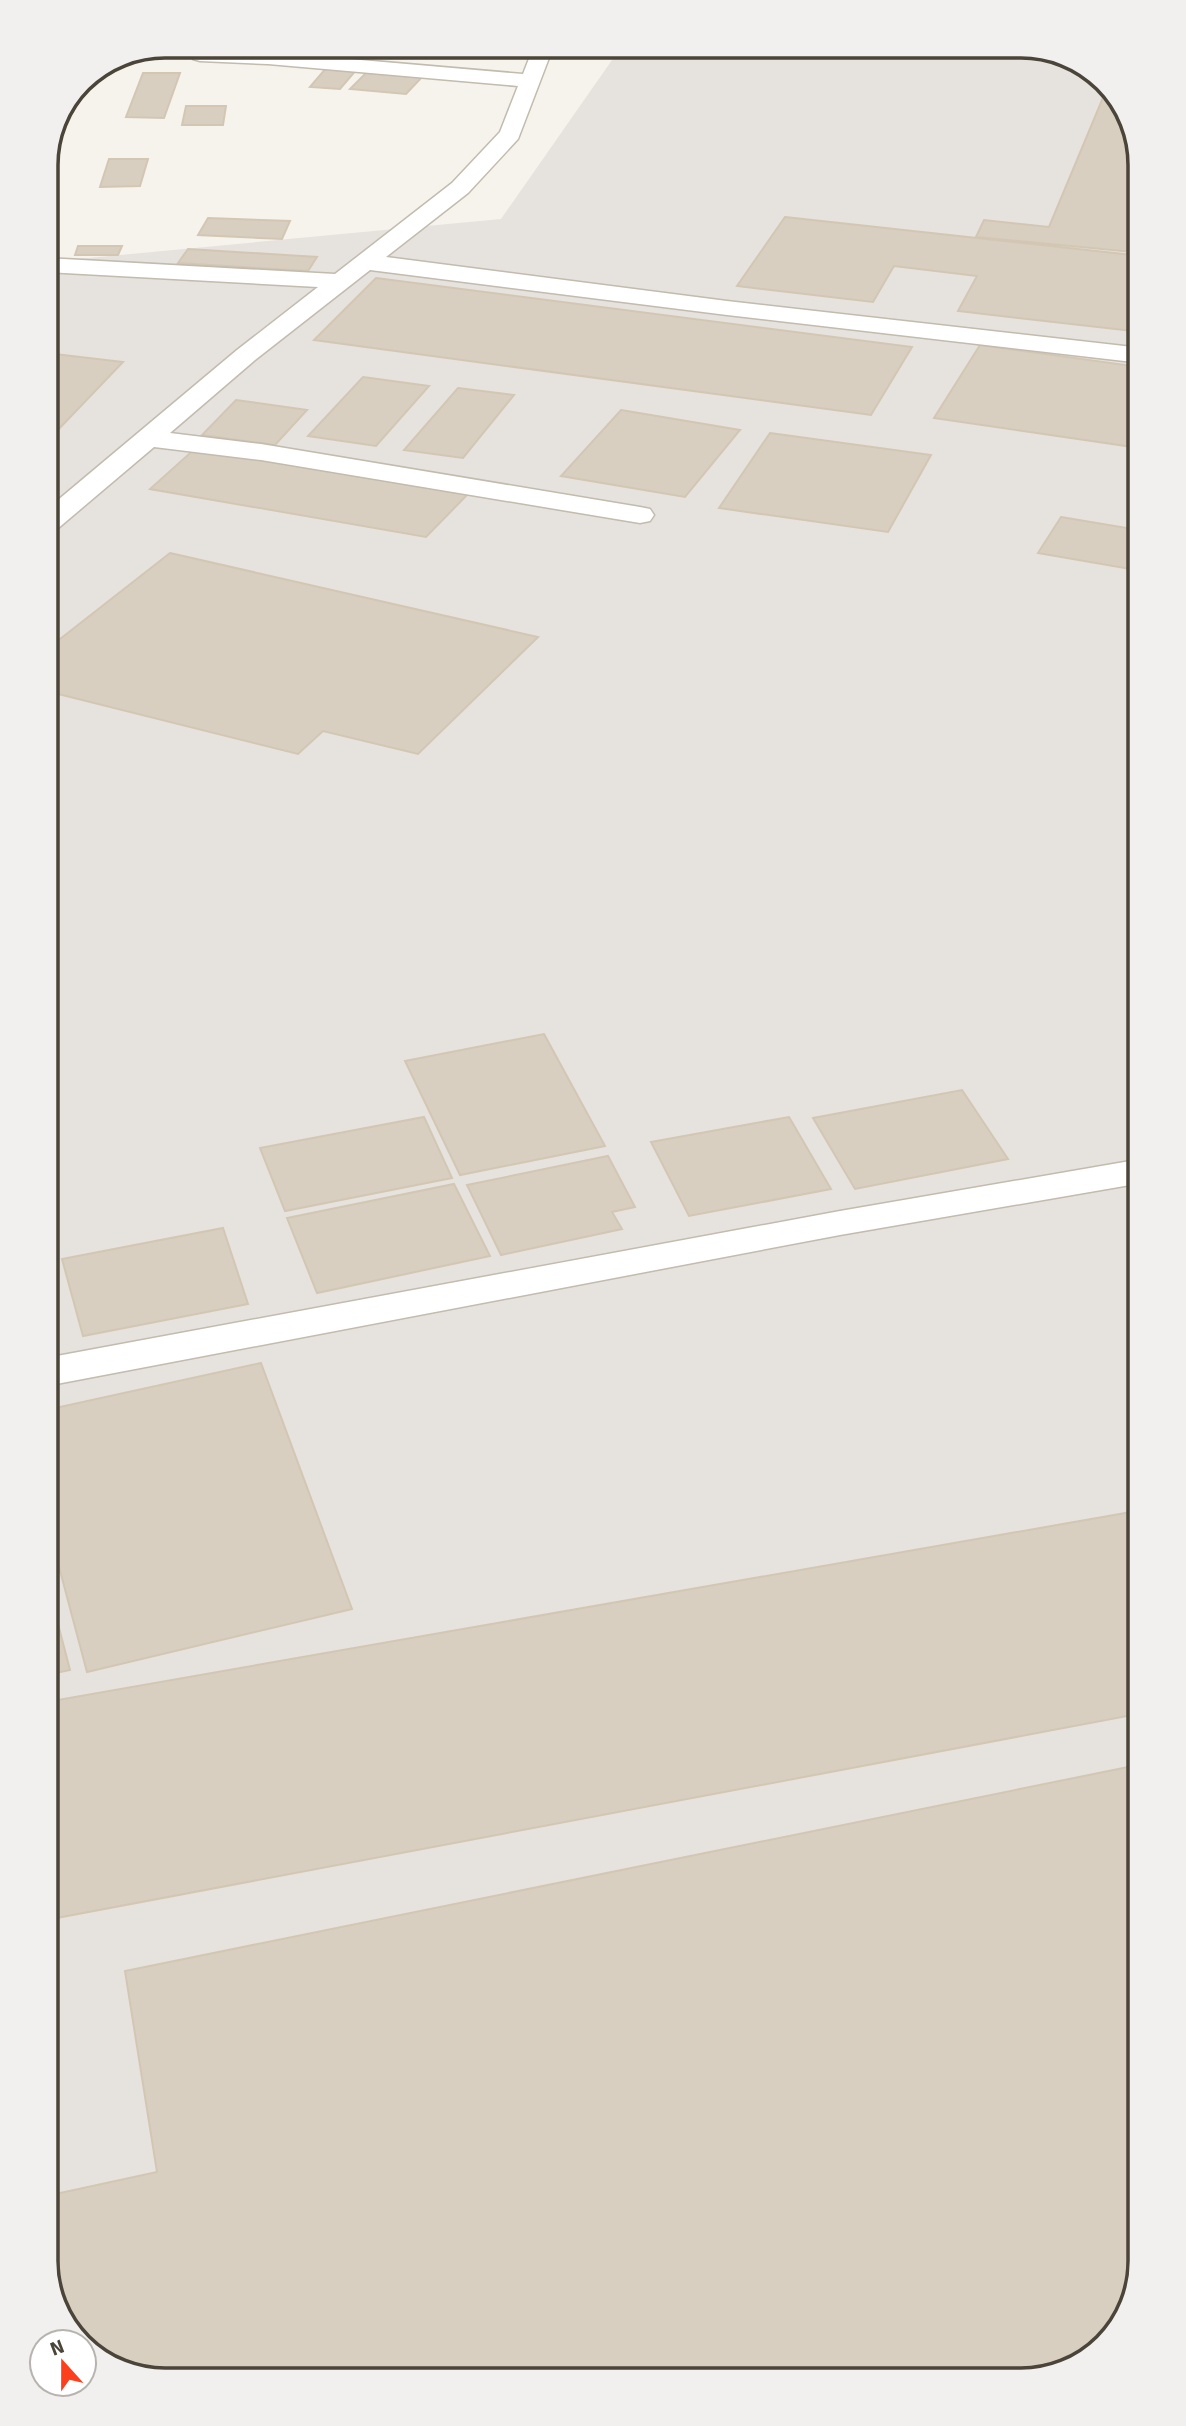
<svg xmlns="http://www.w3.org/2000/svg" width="1186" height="2426" font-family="Signika,sans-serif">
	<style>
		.industrial { fill: #e6e2dd }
		.building { fill: #d8cfc1; stroke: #d3c7b4; stroke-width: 2 }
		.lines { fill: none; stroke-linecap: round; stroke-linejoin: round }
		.minor-casing { stroke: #c2bbae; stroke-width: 3 }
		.minor { fill: #fff; fill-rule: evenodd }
		.rim { fill: none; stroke: #4b4439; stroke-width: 3.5 }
	</style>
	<rect width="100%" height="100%" fill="#f6f3ec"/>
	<path class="industrial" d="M1029,46l65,24 38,50 8,2142 -20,66 -54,44 -909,8 -65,-24 -38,-50 -8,-45v-1999l455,-43 118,-169z"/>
	<path class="building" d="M327,67l30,2 -17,20 -30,-2z
		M368,71l55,5 -17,18 -56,-5z
		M143,73h37l-16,45 -38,-1z
		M1107,88l25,32v132l-156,-15 8,-17 65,7z
		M186,106h40l-3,19h-41z
		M109,159h39l-8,27 -40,1z
		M785,217l347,38v76l-174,-20 19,-35 -83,-10 -21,36 -136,-16z
		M208,218l82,3 -8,18 -84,-4z
		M78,246h44l-4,9h-43z
		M188,249l129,8 -9,14 -130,-8z
		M376,278l536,69 -41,68 -557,-75z
		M980,345l153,21v81l-199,-29z
		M46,353l77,9 -67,70 -10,-1z
		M363,377l66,9 -53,60 -68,-10z
		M458,388l56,7 -51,63 -59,-8z
		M236,400l71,10 -32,35 -73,-10z
		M621,410l119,20 -55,67 -124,-21z
		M770,433l161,22 -43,77 -169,-24z
		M198,446l271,47 -43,44 -276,-48z
		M1061,517l72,12v34l-3,6 -92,-16z
		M170,553l368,84 -120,117 -95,-23 -25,23 -252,-63v-41z
		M544,1034l61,112 -145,29 -55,-114z
		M962,1090l46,69 -153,30 -42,-71z
		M424,1117l28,61 -167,33 -25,-63z
		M789,1117l42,72 -142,27 -38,-74z
		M608,1156l27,51 -23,5 10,17 -121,26 -34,-70z
		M454,1184l36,72 -173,37 -30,-75z
		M223,1228l25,76 -165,32 -21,-77z
		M261,1363l91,246 -265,63 -41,-154v-108z
		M1137,1511l1,203 -1092,206v-218z
		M46,1578l24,92 -24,5z
		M1138,1765l2,497 -20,66 -54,44 -909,8 -65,-24 -38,-50 -8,-45v-65l111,-24 -32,-201z"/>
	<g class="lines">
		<defs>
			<path id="minor" d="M552,50l-34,89 -50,54 -82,64 341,44 406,46v15l-406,-47 -357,-45 -115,90 -85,73 91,11 379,63 10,2 4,6 -4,6 -10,2 -379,-63 -107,-13 -98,83 -10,2v-22l191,-160 81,-63 -272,-15v-14l289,16 117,-91 48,-51 18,-46 -250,-22 -68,-3 -7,-2 -2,-5 89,-1 243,21 9,-23z
				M1136,1160v24l-296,51 -794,151v-28l794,-147z"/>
		</defs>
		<use href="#minor" class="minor-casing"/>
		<use href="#minor" class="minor"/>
	</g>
	<path d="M0 0H1186V2426H0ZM165 58H1021A107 107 0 0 1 1128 165V2261A107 107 0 0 1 1021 2368H165A107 107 0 0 1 58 2261V165A107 107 0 0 1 165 58Z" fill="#f1f0ef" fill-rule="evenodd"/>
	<path class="rim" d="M165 58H1021A107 107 0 0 1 1128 165V2261A107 107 0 0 1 1021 2368H165A107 107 0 0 1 58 2261V165A107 107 0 0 1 165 58Z"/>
	<g transform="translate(63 2363) rotate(339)"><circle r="33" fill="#ffffff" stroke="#b7b4b0" stroke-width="2"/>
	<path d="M0-5L12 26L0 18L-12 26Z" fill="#fc3f1d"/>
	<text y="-10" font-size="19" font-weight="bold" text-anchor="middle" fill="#4b4439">N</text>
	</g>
</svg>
